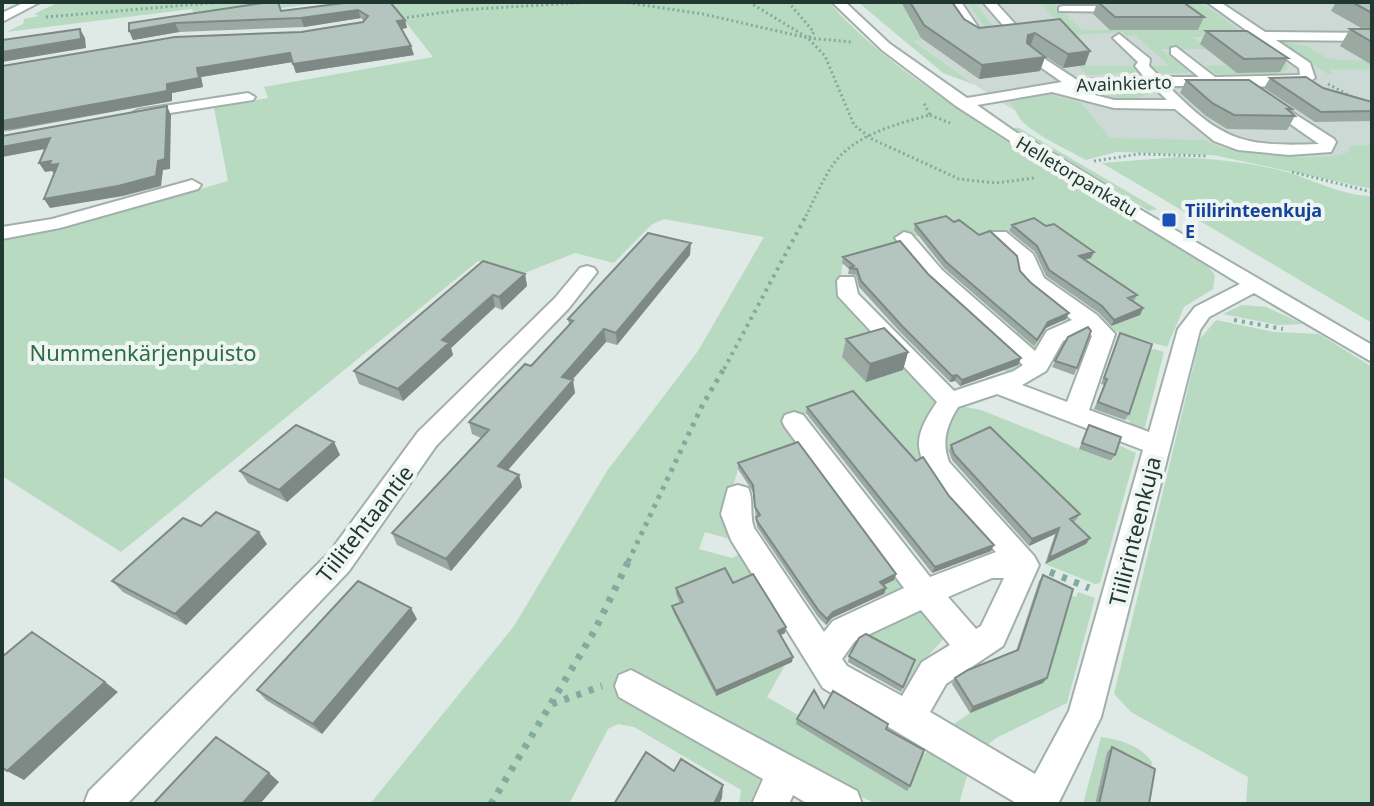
<svg xmlns="http://www.w3.org/2000/svg" width="1374" height="806" font-family="'Noto Sans',sans-serif">
	<style>
		.built { fill: #cdd9d4 }
		.green { fill: #b8dac1 }
		.lines { fill: none; stroke-linecap: round; stroke-linejoin: round }
		.minor-casing { stroke: #a2b0ac; stroke-width: 4 }
		.path-far3 { stroke: #81ab9e; stroke-width: 3; stroke-dasharray: 2 3; stroke-linecap: butt }
		.path-far2 { stroke: #81ab9e; stroke-width: 4; stroke-dasharray: 3 5; stroke-linecap: butt }
		.path-far1 { stroke: #81ab9e; stroke-width: 5; stroke-dasharray: 4 6; stroke-linecap: butt }
		.path { stroke: #81ab9e; stroke-width: 7; stroke-dasharray: 5 8; stroke-linecap: butt }
		.minor { fill: #fff; fill-rule: evenodd }
		.minor-bridge-casing { stroke: #a2b0ac; stroke-width: 19; stroke-linecap: butt }
		.minor-bridge { stroke: #fff; stroke-width: 16 }
		.wall { fill: #9ba9a3 }
		.shaded-wall { fill: #7e8985 }
		.building { fill: #b4c4be; stroke: #7e8985; stroke-width: 2 }
		.transit-dot { fill: #1a4fb4; stroke: #eff6f2; stroke-width: 3 }
		.labels { text-anchor: middle; dominant-baseline: central; stroke-width: 8; stroke-linejoin: round; paint-order: stroke }
		.far-street-label { font-size: 18px; fill: #213832; stroke: #eff6f2 }
		.far-transit-label { font-size: 18px; font-weight: bold; fill: #164399; stroke: #eff6f2; text-anchor: start }
		.park-label { font-size: 22px; fill: #2d6c46; stroke: #eff6f2 }
		.street-label { font-size: 22px; fill: #213832; stroke: #eff6f2 }
	</style>
	<rect width="100%" height="100%" fill="#dfe9e5"/>
	<path class="built" d="M872,2h500v169l-184,-25 -90,-1 -72,-28 -34,-20 -101,-73z"/>
	<path class="green" d="M59,2h267l-67,9 -65,3 -2,-5 -186,23 17,-8 1,-5 15,-3 -5,-2z
		M391,2h438c34,40 79,72 122,102 82,58 168,107 254,159l10,12 -2,14 -29,18 -17,40 -52,-16 -4,-5 28,-11 -62,-53 13,-5 -58,-33 -28,9 75,86 -41,31h-5l-19,-17 5,-2 8,6 37,-13 -30,-24 -113,-64h-11l110,125v5l-14,6 -61,-54 -102,-55 -5,28 34,40 -6,2 70,68 -10,24 73,127 -19,6 -138,-157 -37,13 10,13 -7,2 100,159 -19,13 -109,-146 -42,14 -10,37 9,35 -32,-9 -6,17 33,9 13,-6 18,38 -80,18 33,88 69,-31 -18,32 33,19 121,39 13,-6 34,23 -9,32h-82l-20,-9 -100,-24 4,7 -11,26h-11l2,-14 -107,-63 -16,-3 -10,5 -39,75h-199l144,-178 93,-155 91,-120 66,-114 -100,-18 -13,6 -37,38 -39,-10 -53,21 -44,-13 -357,291 -119,-76v-238l56,-8 170,-49 -14,-73 54,-10 -4,-11 169,-30 -29,-37 -43,7 -3,-4 43,-8z
		M858,2h43l16,31h35l-19,10 -12,-4 -7,2 61,44 -32,-12z
		M959,2h15l22,28 68,-2 -24,-25 -34,-1h46l30,28h117l-19,-15 -58,-13h73l11,4 81,58 1,6 -13,4h-59l-10,-8 20,-1 4,3 -8,-31h-30l15,12h-47l29,23 -3,1h-26l-8,-7h18l-34,-30h-10l-3,-4 -65,4 28,30h44l10,6 -53,3 -41,-43 -59,-2 -19,-27z
		M1285,42l22,4 21,13 44,2v9l-43,-1 4,5h-5l-47,-31z
		M1149,85l4,4c-12,18 -66,5 -85,1z
		M1046,93l35,10 29,35 94,2c20,15 125,24 146,11l-1,-5 23,-1v44l-159,-34 -97,-3 -30,8c-20,-11 -43,-21 -61,-36 -9,-7 -9,-18 -18,-24z
		M1010,128h9l138,81 -8,2z
		M1178,157c35,2 71,5 105,14 29,8 59,25 89,25v127l-270,-160z
		M1242,305l24,2 37,17 -25,1 -55,-11z
		M1216,320l58,12 45,2 53,33v437h-126l2,-27 -117,-65 -17,-18 86,-355z
		M1155,349l9,3 -19,75 -10,3 -6,-3 1,-6 -5,-2 24,-69z
		M961,406l20,4 131,52 6,-17 18,8 -36,130 -5,1 -50,-20 41,-20 -107,-106 -38,17c-2,-20 4,-37 20,-49z
		M1078,592l17,6 -28,105 -71,35 -11,9 -34,-21 19,-13 68,-28 31,-90 7,2z
		M925,607l22,28 -28,31 -19,30 12,-31 -53,-27z
		M1101,737c17,2 41,9 51,25l-2,12 -43,-22 -12,52h-12z"/>
	<g class="lines">
		<defs>
			<path id="minor" d="M25,2h15l-38,20v-9z
				M832,2h13l45,42 77,54 95,-16 -36,-25v-6l5,-1 46,30 68,-2 -10,-12 3,-4 -25,-24 6,-4 31,25 -1,7 11,11h39l-28,-23v-6l5,-1 39,30 85,-2 -1,-7 -92,-66h13l45,30 107,1v8l-96,-1 34,23 5,15c-18,13 -119,8 -147,8 54,55 75,61 151,58l-60,-42 2,-3h10l63,40 2,3 -5,10 -42,3 -51,-5 -24,-9 -39,-32 -61,-1 -62,-16 -75,13 47,33v6l-6,2 -62,-40 -74,-56zM1089,86h64l14,14h-53l-42,-11z
				M949,2h12l19,28 -2,3h-8z
				M983,2h12l21,23v6h-8z
				M1063,6h65l6,3 -6,3 -69,-1v-4z
				M248,93l7,4 -2,3 -115,18 -7,-4 7,-4z
				M192,180l9,5 -3,4 -138,39 -58,11v-12l50,-8z
				M1105,189l267,156v17l-118,-69 -45,24 -9,13 -99,387 -43,87h-40l-195,-116 -92,-148 -10,-26 7,-26 10,-3 10,3c6,12 1,26 6,40l70,104 9,-11 71,-33 -119,-161 -3,-6 3,-6 9,-3 9,3 127,162 66,-25c-22,-25 -79,-77 -77,-110 1,-15 10,-28 18,-40l-99,-106 -1,-15 3,-4h14l4,17 96,97 60,-20 9,-6 -95,-87 -33,-40 9,-6 7,2 31,36 93,81 12,-20 25,-11 -42,-34 -9,-10 -4,-16 -27,-24 2,-4h14l27,22 11,24 53,37 18,19 -26,76 60,22 29,-103 17,-22 45,-23 -141,-86 -3,-4zM1085,330l7,6 -25,66 -45,-17 24,-14 17,-30zM997,394l146,56 -74,261 -34,63 -105,-62 16,-28 57,-38 36,-81 -5,-9 -85,-94c-8,-21 -2,-37 9,-55zM992,578h12l-23,48 -5,3 -28,-32zM921,610l29,35 -28,17 -20,34 -55,-30 -5,-7 13,-18z
				M587,266l7,2 3,4 -3,4 -25,32 -133,138 -87,125 -222,233h-43l5,-13 240,-238 89,-121 137,-134 25,-30z
				M631,670l226,121 5,13h-54l-15,-9 -4,9h-37l11,-25 -144,-82 -4,-11 4,-11z"/>
		</defs>
		<use href="#minor" class="minor-casing"/>
		<path class="path-far3" d="M623,2l80,12 105,24 17,18 29,69 18,14 87,40 37,4 38,-5
			M749,2l59,36 44,4
			M788,2l26,30 -5,6
			M46,17l177,-15
			M397,19l63,-9 131,-8
			M1328,84l44,24
			M930,115l20,8
			M1094,161l45,-7 69,2
			M1292,172l80,20
			M806,216c8,-16 16,-35 26,-50 21,-31 64,-42 98,-51l-6,-12"/>
		<path class="path-far2" d="M1234,320l49,9
			M724,369l83,-155"/>
		<path class="path-far1" d="M628,562l75,-158 22,-37"/>
		<path class="path" d="M1050,572l39,16
			M552,704l50,-18
			M491,804l104,-174 34,-70"/>
		<use href="#minor" class="minor"/>
		<defs>
			<path id="minor-bridge" d="M1018,141l87,53"/>
		</defs>
		<use href="#minor-bridge" class="minor-bridge-casing"/>
		<use href="#minor-bridge" class="minor-bridge"/>
	</g>
	<path class="wall" d="M352,2l53,18 2,8 -5,1 12,26 -118,18 -4,-11 -91,15 2,10 -31,6v8l-169,31 298,-100 62,-10 1,-1 -3,-3 -57,9 -125,5 -46,8 -4,-17 152,-12z
		M901,2h51l12,17 15,9 81,-9 25,46 -22,3 -21,-14 3,3 -5,14 -61,8 -58,-41z
		M1080,2h103l21,15 -6,13h-88l-17,-16 4,-11z
		M1336,2h36v63l-32,-19 10,-17h13l-32,-18z
		M1206,31l82,27 -8,14 -43,1 -37,-29z
		M1270,78l53,10 49,14v19l-57,1 -51,-34z
		M1186,80l106,29 -2,3 5,4 -8,14 -60,-1 -21,-13 -26,-23z
		M915,224l105,47 46,48 -20,9 -12,18 -90,-78 -30,-38z
		M1012,225l79,33 -6,1 52,36 -3,6 9,7 -3,7 -29,11 -12,-13 -53,-37 -11,-24 -26,-21z
		M690,255l-73,90 -11,-3 -34,38 3,13 -67,77 11,5 3,12 -71,84 -54,-26 -5,-12 89,-95 -9,-4 -3,-12 62,-56 38,-41 -1,-6z
		M843,257l85,17 93,84 -3,7 -58,21 -5,-5 -5,1 -50,-50 -41,-45 -3,-12 -8,-1 1,-5 -7,-6z
		M525,274l2,12 -25,24 -7,-3 -44,41 2,7 -50,46 -44,-17 -5,-13z
		M1120,333l9,81 -4,6 -31,-11 10,-24 -3,-1z
		M846,339l62,13 -5,18 -37,12 -24,-25z
		M1055,361l22,7 -3,7 -22,-8z
		M807,407l109,54 33,35 42,55 -59,22 -126,-160z
		M1089,425l26,30 -4,6 -32,-12z
		M334,442l6,13 -53,47 -39,-19 -8,-12z
		M951,445l129,69 -4,6 -3,2 17,16 -4,6 -41,20 10,-30 -26,12 -77,-86 -3,-9z
		M738,463l158,111 -2,6 -11,5 3,3 -2,6 -52,24 -6,7 -8,-8 -61,-90 -4,-35 -15,-23z
		M201,526l66,18 -81,81 -63,-33 -11,-11z
		M1043,575l4,103 -4,5 -73,30 -18,-29 3,-6 61,-27 23,-70z
		M733,583l52,50 -5,2 12,27 -76,34 -43,-85 -1,-5 8,-3 -4,-9v-6z
		M417,619l-95,115 -56,-34 -9,-10z
		M849,656l66,4 -14,32 -53,-30z
		M824,708l62,21 24,57 -3,5 -111,-67 1,-5z
		M1112,747l37,57h-54l12,-52z"/>
	<path class="shaded-wall" d="M358,10l3,8 -57,9 -3,-9z
		M405,20l2,8 -8,1 -2,-8z
		M175,23l4,9 -46,8 -4,-9z
		M80,29l5,9 1,10 -84,14v-10z
		M1035,33l-5,14 -6,2 4,-14z
		M411,46l3,9 -118,18 -3,-9z
		M1090,51l-5,14 -22,3 5,-14z
		M290,53l3,9 -92,15 2,10 -31,6v8l-170,30v-10l165,-37 30,-16z
		M1045,57l-5,14 -61,8 3,-14z
		M167,106l4,9 -1,54 -7,1 -2,16 -38,10 -73,12 -6,-9z
		M50,138l6,9 -54,10v-10z
		M51,161l7,3 -3,11 -3,-4 -7,1 -6,-9z
		M691,243l-1,12 -73,90 -1,-12z
		M1094,252l-3,6 -14,4 2,-6z
		M525,274l2,12 -25,24 -3,-13z
		M493,295l2,12 -44,41 2,7 -50,46 -5,-12 44,-49z
		M1143,308l-3,7 -29,11 3,-6z
		M1069,313l-3,6 -20,9 -12,18 14,-24z
		M604,329l2,13 -42,47 -2,-12z
		M908,352l-5,18 -37,12 4,-18z
		M1021,358l-3,7 -58,21 2,-6z
		M957,375l-2,6 -5,1 2,-6z
		M573,380l2,13 -74,85 -3,-12z
		M334,442l6,13 -53,47 -8,-12z
		M519,475l3,12 -71,84 -5,-12z
		M1059,528l-4,6 -26,12 3,-7z
		M259,532l8,12 -81,81 -11,-11z
		M1090,538l-4,6 -41,20 4,-6z
		M994,545l-3,6 -59,22 3,-6z
		M896,574l-2,6 -16,8 2,-6z
		M886,588l-2,6 -52,24 -6,7 1,-6 6,-7z
		M411,608l6,11 -95,115 -9,-10z
		M786,627l-1,6 -8,4 1,-6z
		M793,657l-1,5 -76,34v-5z
		M1047,678l-4,5 -73,30 3,-6z
		M105,682l13,10 -94,88 -17,-9z
		M269,773l10,9 -19,22h-18z
		M723,785l-1,13 -3,6h-5z"/>
	<path class="building" d="M269,2h9l3,9 71,-9h38l15,18 -8,1 14,25 -118,18 -3,-11 -93,15 2,10 -32,6v7l-165,30v-55l173,-29 126,-5 62,-10 5,-6 -10,-6 -57,8 -126,5 -46,8v-8z
		M910,2h42l12,17 15,9 81,-9 30,32 -22,3 -33,-21 -7,2 -1,8 18,14 -63,8 -58,-40z
		M1098,2h85l21,15h-89z
		M1352,2h20v11z
		M80,29l1,10 -79,13v-12z
		M1350,29h22v13z
		M1206,31h41l41,27 -44,1z
		M1306,77l17,11 49,14v9l-51,1 -51,-34z
		M1186,80h63l43,29h-5l8,7 -61,-1 -22,-12z
		M167,106l-2,53 -7,2 -2,15 -38,10 -74,13 14,-35 -9,1 2,-4 -12,2 11,-25 -48,9v-11z
		M946,216l8,6 5,-2 20,15 11,-4 27,25 3,15 10,11 39,31 -21,9 -11,18 -91,-78 -31,-38z
		M1034,218l12,8 8,-2 40,28 -15,4 58,39 -9,3 15,10 -29,12 -12,-14 -53,-36 -12,-24 -25,-21z
		M648,233l43,10 -75,90 -12,-4 -42,48 11,3 -75,86 21,9 -73,84 -54,-26 97,-103 -20,-8 56,-58 6,2 42,-45 -5,-2z
		M900,241l28,33 93,84 -59,22 -5,-5 -5,1 -50,-50 -41,-45 -4,-12 -8,-1 5,-2 -11,-9z
		M483,261l42,13 -26,23 -6,-2 -51,45 7,3 -51,46 -44,-18z
		M1088,327l3,4 -14,37 -22,-7 13,-24z
		M884,328l24,24 -38,12 -24,-25z
		M1120,333l32,11 -23,70 -31,-12 9,-23 -3,-1z
		M853,391l63,70 7,-4 26,39 45,49 -59,22 -128,-160z
		M296,425l38,17 -55,48 -39,-19z
		M1089,425l32,12 -6,18 -33,-12z
		M990,427l90,87 -10,5 20,19 -41,20 10,-30 -27,11 -78,-85 -3,-9z
		M798,442l98,132 -16,8 6,6 -53,24 -6,7 -8,-8 -62,-90 -1,-4 4,-2 -5,-8 -2,-22 -15,-22z
		M216,512l43,20 -84,82 -63,-33 71,-63 18,8z
		M725,568l8,15 20,-9 33,53 -8,4 15,26 -77,34 -44,-85 11,-4 -7,-14z
		M1043,575l30,14 -26,89 -74,29 -18,-29 13,-8 50,-20z
		M358,581l53,27 -98,116 -56,-34z
		M32,632l73,50 -98,89 -5,-4v-110z
		M866,634l49,26 -12,27 -54,-31 10,-18z
		M814,690l10,18 9,-17 55,33 -2,5 38,21 -14,36 -113,-67z
		M216,737l53,36 -27,31h-89z
		M1112,747l43,22 -6,35h-50z
		M646,752l28,19 7,-12 42,26 -9,19h-100z"/>
	<rect class="transit-dot" x="1161" y="212" width="16" height="16" rx="4"/>
	<g class="labels">
		<g class="far-street-label">
			<text transform="translate(1124 83) rotate(-2)">Avainkierto</text>
			<text transform="translate(1077 176) rotate(31)">Helletorpankatu</text>
		</g>
		<g class="far-transit-label">
			<text x="1185" y="210">Tiilirinteenkuja<tspan x="1185" dy="21">E</tspan></text>
		</g>
		<g class="park-label">
			<text x="143" y="352">Nummenkärjenpuisto</text>
		</g>
		<g class="street-label">
			<text transform="translate(364 523) rotate(-52)">Tiilitehtaantie</text>
			<text transform="translate(1134 531) rotate(-76)">Tiilirinteenkuja</text>
		</g>
	</g>
	<rect width="1374" height="806" fill="none" stroke="#213832" stroke-width="8"/>
</svg>
